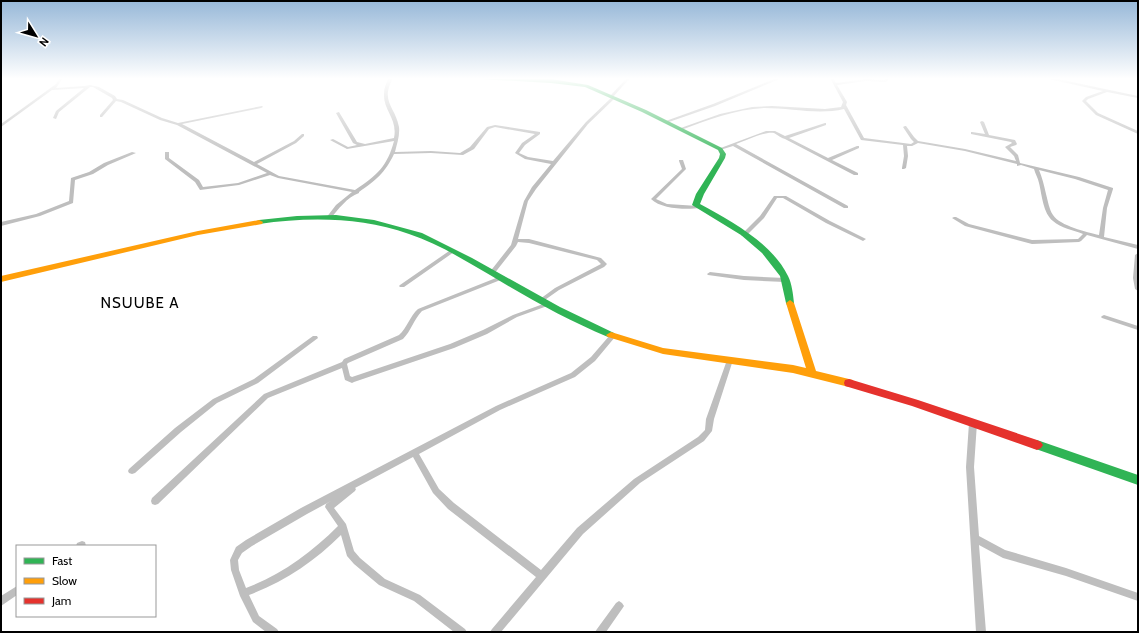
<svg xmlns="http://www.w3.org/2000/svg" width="1139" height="633" font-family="Cabin,sans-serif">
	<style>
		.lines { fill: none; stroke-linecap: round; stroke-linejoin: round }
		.street { fill: #bebebe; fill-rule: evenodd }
		.fast { fill: #30b455; fill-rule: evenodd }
		.slow { fill: #ff9f0a; fill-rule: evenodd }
		.jam { fill: #e5322d; fill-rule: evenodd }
		.labels { text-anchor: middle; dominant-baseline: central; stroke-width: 3.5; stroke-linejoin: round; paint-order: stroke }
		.quarter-label { font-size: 15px; letter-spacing: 1px; fill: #000; stroke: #fff }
	</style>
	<rect width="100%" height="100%" fill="#fff"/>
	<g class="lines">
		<path class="street" d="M60,78h3l-7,10 28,-2 6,-1 9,2 16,9 2,3 6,1 39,18 16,5 84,-17 1,1 -2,1 -79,16 72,38 40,-21 8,-7h2v2l-8,7 -39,21 22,12 76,14c22,-15 32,-23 39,-49l-47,8 -17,-9 3,-1 15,8 9,-2 -4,-2 -17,-30 3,-1 18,30 8,2 29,-6c4,-19 -11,-28 -10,-44 0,-6 2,-11 5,-16h4c-13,24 2,28 6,49 1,8 -2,17 -4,25l36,-1 29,2 10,-6 17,-20 8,-2 45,7v2l-15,11 -6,8 9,4 25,4 33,-39 25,-24 -2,-1 1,-1 17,-18h3l-17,19 2,1 -1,1 -26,25 -52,65 -8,12 -10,38h11l72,19 6,6 -3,3 -45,23 -17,12 -3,-2 1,-1 15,-11 46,-24 -4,-4 -68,-17 -11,-1 -2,4 -22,28 -2,1 -3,-2 22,-28 13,-44 8,-14 19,-23 -26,-5 -10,-6 7,-10 13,-9 -40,-7 -6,2 -15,20 -11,6 -32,-2 -37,1c-9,19 -18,26 -35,38v1c-12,4 -21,17 -29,26h-2l-2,-1 10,-13 16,-13 -74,-14 -8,-3 -31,10 -39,5 -5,-8 -30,-23v-7h4v6l30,22 4,7 35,-4 29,-10 -90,-48 -17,-5 -39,-18 -5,-1 -14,16h-2v-2l13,-15 -1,-2 -19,-11h-3l-31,25 -3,7 -3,-1 3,-7 28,-23 -32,2 -51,37v-3l55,-40z
			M777,78h5l-67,28 -49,17 -3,-1 50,-18z
			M830,78h3l3,5 30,-4 19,1 2,-2h3l-4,4 -20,-1 -29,4 10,17 -1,3 18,33 47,6 3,-2 -3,-3 -8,-12 2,-1h1l8,11 4,4 47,8 51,12 -2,-5 -9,-9 7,-4 -1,-1 -40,-8v-2h1l13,2 -5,-12 2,-1 2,1 5,13 26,5 2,4 -1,1 -6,2 8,8 2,8 59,14 34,11v1l-6,19 -3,29 34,8v4l-51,-14 -6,6 -2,1 -47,2 -67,-18 -13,-8 2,-1h2l13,7 63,16 46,-1 5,-5c-10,-4 -22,-6 -30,-13 -10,-8 -11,-26 -14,-38 -1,-5 -4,-10 -5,-14l-13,-4 -4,1v-2l-52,-13 -47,-8 -6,3h-5l1,10 -2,12 -2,1h-2v-1l2,-12 -1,-11 -42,-5 -17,-31c-26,6 -53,-1 -79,-1 -29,1 -57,12 -84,22l-3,-1 42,-15 32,-7 20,-1 53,3 16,-2 2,-5zM1039,170l36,9 33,11 -5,18 -4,27c-12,-3 -39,-9 -46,-20 -4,-6 -5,-14 -7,-21 -2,-9 -4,-17 -7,-24z
			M1044,78h9l85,18v2l-31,-6 -19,7 -2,2 12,12 40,18v3l-42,-19 -14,-14 4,-4 17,-6z
			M825,123h1v2l-37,13 39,20 29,-12h2v2l-27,12 26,13v2h-4l-69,-36c-4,-1 -7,-4 -11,-6 -9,-2 -29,8 -38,11l112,62v2h-4l-111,-62 -13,4 -2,-1 48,-18h9l10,5z
			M132,152l4,1 -28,12 -15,9 -18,6 -2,23 -33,13 -39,10v-4l35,-8 33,-13 2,-23 18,-6 15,-9z
			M679,160h4l3,9 -30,30 11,5 31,2h2v2c-14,2 -39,1 -49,-9l31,-30 -3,-8z
			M774,196h12l44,25 36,18 -3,2 -2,-1 -35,-17 -43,-25h-6l-13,20 -18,18h-4l-1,-1 19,-19z
			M452,249l3,2 -1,1 -50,35h-4l-1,-1 1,-1z
			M1138,253v38l-3,-2 -2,-11 2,-23z
			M710,272l34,4 41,2 3,2 -3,2 -41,-2 -36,-5 -1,-1z
			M501,276l2,1 1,1 -1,1 -81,32c-8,8 -11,20 -19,28l-55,24 -1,1 3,12 2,1 98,-33 33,-14 30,-15 33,-12h4l1,1 -1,1 -33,12 -30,17 -33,14 -100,34 -2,1 -7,-3 -3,-12 -74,30 -110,106 -3,1 -3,-1 -1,-3 1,-3 112,-104 78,-32 2,-3 55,-24c8,-7 11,-19 19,-26z
			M1104,315l34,11v4l-36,-12 -1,-1 1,-1z
			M610,335h2l3,2 -20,24 -20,16 -75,33 -81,44 20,35 15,14 87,67 36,-42 57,-49 64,-42 7,-7 1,-11 21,-59 1,-2h4l1,2 -19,59 -2,12 -8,10 -64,42 -57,51 -82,98h-11l2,-3 44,-52 -88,-68 -15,-16 -20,-36 -58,31 1,1 -1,2 -21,17 12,16 8,27 6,7 25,21 35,16 45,34 2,3h-13l-40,-31 -35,-16 -25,-21 -7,-8 -6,-21c-26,26 -57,47 -92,60l10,21 18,13 2,3h-13l-13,-10 -13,-26 -9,-26 -1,-10 6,-13 10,-7 55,-32 195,-102 75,-33 20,-16zM331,501l-5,3 -1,3 13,19c-27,27 -57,49 -92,62l-7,-18 -1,-10 4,-7 10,-7 55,-32z
			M313,336h4l1,2 -60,45 -41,20 -36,29 -46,41 -3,1 -3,-1 -1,-2 1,-2 46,-41 38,-29 41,-20z
			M973,420l3,1 1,2 -3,44 5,69 26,14 61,18 72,25v8l-72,-25 -63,-18 -24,-13 7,87h-10l-10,-165 3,-44 1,-2z
			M82,541l3,1 1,4h-10l1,-3z
			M17,586v9l-16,11v-10z
			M619,601l3,2 2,3 -2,3 -16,23h-11l2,-3 19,-26z"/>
		<path class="fast" d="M464,78l87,1 37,6 58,25 76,38 4,6 -1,4 -21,36 -4,10c31,17 72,39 88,72 4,8 5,18 6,27l-1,2h-6l-1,-2 -6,-27 -18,-23 -21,-18 -49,-30 4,-11 23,-36 1,-4 -2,-4 -76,-38 -57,-25 -34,-4z
			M336,215l38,5 48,13 50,25 88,49 54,26 2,2 -2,2h-6c-41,-17 -80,-39 -118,-62 -26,-15 -53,-32 -81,-41 -49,-17 -100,-17 -150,-10l-4,-2 4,-2 38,-4z
			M1037,440l101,35v10l-105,-37 -2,-3 2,-3z"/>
		<path class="slow" d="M259,220l4,2 -1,2 -64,11 -197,47v-6l197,-45z
			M790,300l4,3 22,68 37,9 1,3 -1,3 -4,1 -56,-14 -130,-19 -55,-17 -2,-2 5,-3 52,16 130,17 13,3 -20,-65z"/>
		<path class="jam" d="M849,379l69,21 119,40 4,2 2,3 -2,3 -4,2 -125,-44 -67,-20 -1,-3 1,-3z"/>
	</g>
	<linearGradient id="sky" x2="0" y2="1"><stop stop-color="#97b8d8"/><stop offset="0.47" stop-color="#fff"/><stop offset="1" stop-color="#fff" stop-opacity="0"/></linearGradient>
	<rect width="1139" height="167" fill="url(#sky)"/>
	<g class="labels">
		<g class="quarter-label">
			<text x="140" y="303">NSUUBE A</text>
		</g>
	</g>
	<rect width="1139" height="633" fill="none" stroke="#000000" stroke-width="4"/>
	<rect x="16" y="545" width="140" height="72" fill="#ffffff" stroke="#999999"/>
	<rect x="24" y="558" width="20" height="6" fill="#30b455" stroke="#999999"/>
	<text x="52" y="565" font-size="12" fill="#000000">Fast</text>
	<rect x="24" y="578" width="20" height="6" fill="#ff9f0a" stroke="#999999"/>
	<text x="52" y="585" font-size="12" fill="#000000">Slow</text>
	<rect x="24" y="598" width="20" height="6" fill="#e5322d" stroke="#999999"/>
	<text x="52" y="605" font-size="12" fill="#000000">Jam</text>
	<g transform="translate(36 36) rotate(127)" stroke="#ffffff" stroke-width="3" paint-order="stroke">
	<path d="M0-3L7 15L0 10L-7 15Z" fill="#000000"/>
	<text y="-6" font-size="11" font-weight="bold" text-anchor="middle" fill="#000000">N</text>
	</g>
</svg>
